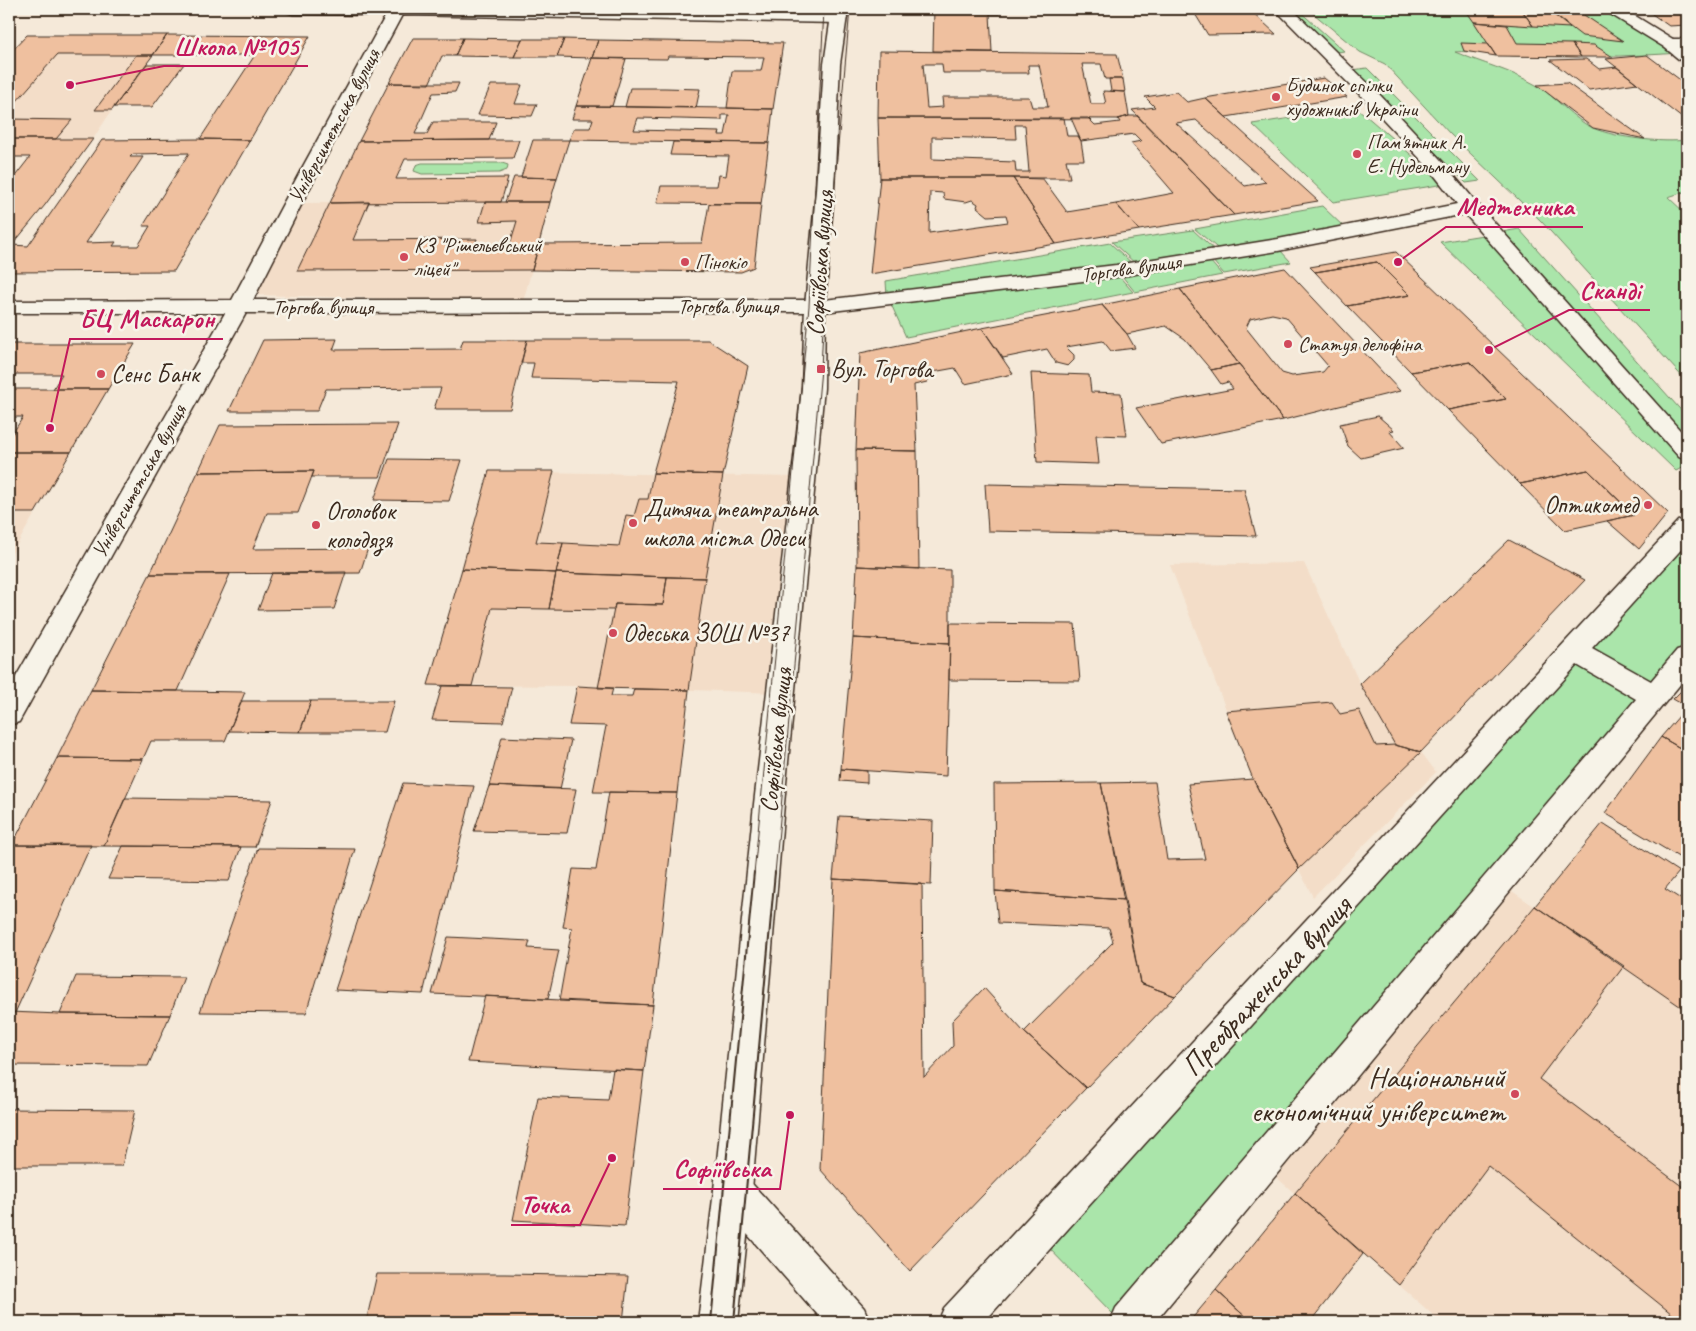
<svg xmlns="http://www.w3.org/2000/svg" width="1696" height="1331" font-family="Caveat,sans-serif">
	<style>
		.built { fill: #f3ddc8 }
		.green { fill: #aae5aa; stroke: #728864 }
		.building { fill: #efc09f; stroke: #3b2a1e; fill-rule: evenodd }
		.lines { fill: none; stroke-linecap: round; stroke-linejoin: round }
		.minor-casing { stroke: #3b2a1e; stroke-width: 3 }
		.major-casing { stroke: #3b2a1e; stroke-width: 3 }
		.minor { fill: #f7f3e8; fill-rule: evenodd }
		.major { fill: #f7f3e8; fill-rule: evenodd }
		.tram-far1 { stroke: #3b2a1e; stroke-width: 1 }
		.tram { stroke: #3b2a1e; stroke-width: 2 }
		.poi-dot { fill: #d1495b; stroke: #f7f3e8; stroke-width: 2 }
		.labels { text-anchor: middle; dominant-baseline: central; stroke-width: 5; stroke-linejoin: round; paint-order: stroke }
		.far-poi-label { font-size: 21px; fill: #3b2a1e; stroke: #f7f3e8; text-anchor: start }
		.far-street-label { font-size: 21px; fill: #3b2a1e; stroke: #f7f3e8 }
		.street-label { font-size: 25px; fill: #3b2a1e; stroke: #f7f3e8 }
		.poi-label { font-size: 25px; fill: #3b2a1e; stroke: #f7f3e8; text-anchor: start }
		.near-street-label { font-size: 30px; fill: #3b2a1e; stroke: #f7f3e8 }
		.near-poi-label { font-size: 30px; fill: #3b2a1e; stroke: #f7f3e8; text-anchor: end }
		.leader { fill: none; stroke: #c2185b; stroke-width: 2 }
		.callout-dot { fill: #c2185b; stroke: #f7f3e8; stroke-width: 2 }
		.callout-label { font-size: 26px; text-anchor: middle; font-weight: bold; fill: #c2185b; stroke: #f7f3e8; stroke-width: 5; stroke-linejoin: round; paint-order: stroke }
	</style>
	<rect width="100%" height="100%" fill="#f5e9d9"/>
	<filter id="ink" filterUnits="userSpaceOnUse"><feTurbulence type="fractalNoise" baseFrequency=".02" numOctaves="2"/><feDisplacementMap in="SourceGraphic" scale="10" xChannelSelector="R" yChannelSelector="G"/><feConvolveMatrix kernelMatrix="1 2 1 2 8 2 1 2 1" color-interpolation-filters="sRGB"/></filter>
	<g filter="url(#ink)">
		<path class="built" d="M27,35h140l-53,72 -21,32h-84v-85z
			M550,202l-27,100 -266,-7 37,-92z
			M489,471l307,6 -19,216 -200,-7 -149,-1z
			M9,513h26l-26,46z
			M1304,563l56,121 35,61 26,7 15,20 -123,125 -60,-118 -83,-214z
			M1506,887l181,124v311h-246l-165,-145z"/>
		<path class="green" d="M1286,9h11l47,42 -12,2z
			M1308,9h212l2,1 89,-1 68,44c-53,4 -106,4 -160,3 -19,0 -48,-6 -64,-4 26,11 55,18 81,33 19,11 38,35 57,43 23,10 69,15 94,12v51l-19,6 19,18v167l-146,-161 -90,-86 -66,-71 -25,-12z
			M1367,68l113,113 -14,2 -114,-113z
			M1357,108l88,76 -112,18 -81,-78z
			M422,163h80l6,2 -1,5 -8,3 -77,1 -8,-3 2,-6z
			M1322,206l24,23 -123,24 -28,-24z
			M1519,229l168,188v26l-190,-210z
			M1193,230l26,24 -81,12 -26,-24z
			M1483,235l204,225v5l-11,6 -236,-229z
			M1110,243l26,24 -249,30 -1,-16z
			M1279,249l12,13 -67,12 -12,-14z
			M1210,261l12,14 -87,17 -13,-16z
			M1118,275l15,17 -227,45 -16,-35z
			M1687,538v103l-40,45 -63,-36z
			M1579,659l61,35 -525,622 -70,-72z"/>
		<path class="building" d="M934,9h64l1,5h-9l2,38 -59,-1z
			M1192,9h57l27,25 -68,1z
			M1465,9h56l12,17 -59,-4z
			M1556,9h19l48,32 -41,-5 -34,-26z
			M1645,9h42v16l-18,1z
			M1522,10h26l22,18 -37,-2z
			M1474,22l33,3 10,18 55,1 9,13 -85,-1z
			M27,35h140l-14,20h-96l-48,55v-56z
			M167,35l143,1 -60,104 -50,-1 55,-84h-102z
			M413,38h50l-8,18h-13l-13,28 -40,-1z
			M463,38l59,1 -8,18 -59,-1z
			M522,39h42l-7,18h-43z
			M564,39l34,1 -6,18 -35,-1z
			M598,40l185,3 -10,66 -46,-1 5,-37h29l3,-14 -96,-1 -1,3 -75,-1z
			M1461,43l27,1 8,12 -32,-5z
			M1572,44l22,1 19,12h-32z
			M879,51l238,3 6,25h-18l-4,-15h-19l9,40h15l-3,-13 22,1 4,24 -11,3 -240,-1zM923,64h19l1,9h86l-1,-8h11l9,42h-16l-3,-10h-87l1,10 -16,1z
			M136,55h17l-41,55h-17z
			M1647,55l40,30v37l-81,-63z
			M592,58l34,1 -14,47h-36z
			M1586,59l13,10 18,-2 20,16 -48,7 -39,-30z
			M147,64h37l-32,43h-38z
			M1324,78l23,19 -121,20 -21,-19z
			M1109,79h14l2,13 -14,-1z
			M389,83h70l-4,9 -22,1 -18,41h12l6,-12h63l-7,18 -130,1z
			M1567,83l78,56 -52,-11 -56,-43z
			M491,85h31l-7,19h22l-5,12 -54,-1z
			M630,88h35l35,1 -4,19 -71,-1z
			M1176,92l11,10 18,-4 113,103 -84,14 -102,-105 23,-3 -10,-10zM1196,120l70,62 -21,4 -69,-63z
			M576,106l151,2 46,1 -4,34 -200,-3 5,-12h16l3,-9h-21zM722,115h7l-4,20h-6l1,-3 -86,-2 4,-12 84,2z
			M1129,116h8l97,99 -95,15 -23,-26 58,-11 -43,-50 10,-2 -7,-7 -53,7 -10,-23h17l7,7 25,-3 -2,-3z
			M878,118h186l3,18h11l3,5 3,19h-18l4,18h-190zM1015,125h10l4,47h-13l-1,-10 -83,-3v-22l84,2z
			M9,119l63,1 -16,19h-47z
			M9,139h84l-48,66 -36,44v-65l21,-27h-21z
			M200,139l50,1 -76,131 -165,1v-23l3,-4 16,1 74,-106zM189,153l-46,73h7l-12,20h-25l3,-4 -30,1 57,-86h-13l3,-3z
			M489,140h30l-6,18 -108,1 -9,20 112,-1 -7,24 -171,1 29,-62z
			M533,140h36l-12,38 -36,-1z
			M673,142l96,1 -8,61 -104,-1 4,-17h56l2,-11 7,1 3,-20 -59,-1z
			M514,177l43,1 -7,24h-45z
			M880,178h133l43,66 -186,30zM930,192l13,1 1,6 22,3 6,-2 6,4 -1,3 11,9 18,-1 2,7 -79,11z
			M1013,178l30,1 24,33 49,-8 23,26 -83,14z
			M369,202l-16,38 124,-1 -2,6 35,-1 7,-23 -38,1 6,-20h65l-18,68 -235,1 33,-68z
			M709,204h52l-7,63 -13,5 -209,-2 7,-26 163,-1z
			M1396,252l272,261 -29,36 -32,-28 27,-6 -46,-45 -68,14 -72,-74 58,-11 -36,-37 -59,10 -64,-66 63,-11 -33,-33 -62,10 -5,-5z
			M1377,262l33,33 -63,11 -32,-34z
			M1285,268l115,123 -117,29 -103,-131zM1272,314l14,3 42,49 -5,6 -31,4 -10,-3 -36,-45 4,-9z
			M1180,289l59,75 -28,6 -26,-31 -19,-13 -39,8 -25,-29z
			M1102,305l25,29 8,14 -24,3 -8,-10 -37,6 8,8v5l-6,6 -12,-3 -9,-14 -44,9 -21,-30z
			M982,328l31,46 -48,10 -10,-16 -22,4 -6,10 -13,3 3,66 -61,-1 4,-97z
			M337,339l-4,11 127,-1 3,-9h64l-17,69h-76l7,-21 -115,1 -9,22h-88l34,-71z
			M527,340h181l40,26 -25,109 -70,-2 26,-92 -148,-3 3,-15h-13z
			M9,344h126l-27,45h-55l9,-15h-46l-7,11z
			M1470,362l36,37 -58,11 -37,-38z
			M1239,364l44,56 -122,24 -25,-36 97,-19 -5,-7 -7,2 -10,-14z
			M1031,373l58,2 2,17 30,1 6,43 -31,-1 3,29 -62,-2z
			M9,389h99l-37,63h-62v-13l14,-22h-14z
			M1378,416l16,14 -5,1 15,17 -43,10 -13,-12 -8,-22z
			M398,424l-18,53h-68l2,-6 -116,1 22,-47z
			M856,450l61,1 2,118 -62,-3z
			M9,452h62l-36,61h-26z
			M389,459l73,1 -13,41 -75,-1z
			M1588,470l46,45 -69,15 -45,-46z
			M314,471l-16,42h-31l-14,36 115,-1 -8,25 -210,1 48,-102z
			M489,471h65l-18,71 27,1 -7,30 -94,-4z
			M653,473l70,2 -18,103 -149,-5 7,-30 56,3 7,-31 8,1 5,-17h9z
			M985,484l259,5 12,47 -268,-5z
			M1509,540l76,40 -164,172 -26,-7 -35,-61z
			M857,566l93,4v73l-97,-5z
			M462,569l94,4 -7,36 -57,-1 -20,78 -44,-1z
			M346,572l-12,37 -76,1 14,-37z
			M556,573l111,4 -4,28 -48,-1 -1,6 -65,-1z
			M150,574h80l-52,117 -87,-1z
			M667,577l38,1 -16,112 -91,-2 17,-84 48,1z
			M950,623l125,1 5,57 -131,-1z
			M853,638l97,5 -4,133 -105,-7z
			M442,686l70,1 -9,35 -71,-2z
			M577,686l36,2 -2,8h21l2,-7 55,1 -12,103 -84,-1 13,-66 -37,-1z
			M1686,686l1,1v20l-14,-8z
			M91,690l87,1 67,1 -20,49h-74l-8,18 -86,-1z
			M242,701h69l-11,31 -71,-1z
			M311,701h83l-9,31h-85z
			M1332,702l8,12 19,-4 17,36 19,-1 26,7 -122,117 -46,-90 -27,-68z
			M1687,707v45l-26,-15z
			M502,737l69,3 -11,49 -71,-3z
			M1661,737l26,15v110l-82,-49z
			M57,758l86,1 -39,87 -92,-1z
			M841,769l26,2v12l-27,-2z
			M1253,779l46,90 -124,127 -35,-13 -39,-200 54,-1 12,78 38,-1 -17,-75z
			M403,783l71,3 -51,208 -88,-4z
			M1101,783l24,117 -130,-9 -1,-107z
			M489,786l87,3 -9,44 -93,-2z
			M609,792l68,1 -24,212 -94,-4 13,-73 -9,-1 10,-58 23,1z
			M125,798l147,2 -17,47 -151,-1z
			M839,816l94,5 -2,64 -98,-6z
			M1603,823l76,49 -14,17 22,14v108l-152,-105z
			M12,845h79l-76,168 -6,-1v-159z
			M123,846l118,1 -12,34 -121,-2z
			M258,848l97,1 -49,164 -106,-1z
			M833,879l89,5 2,193 29,-31 -1,-25 32,-33 40,44 62,56 -176,183 -90,-102z
			M995,891l130,9 15,83 35,13 -89,92 -62,-56 89,-90 -4,-14 -111,-5z
			M1535,906l89,60 -85,113 148,111v132h-5l-194,-156 -89,119 -104,-92z
			M448,937l82,4 -2,7 31,2 -11,49 -116,-5z
			M76,976l108,1 -14,38 -110,-1z
			M485,996l168,9 -9,66 -176,-9z
			M9,1012l51,2 110,1 -22,51 -139,-1z
			M613,1069l31,2 -19,155 -112,-6 25,-123 70,3z
			M9,1109l126,1 -13,56h-113z
			M1295,1193l68,61 -53,68h-59l-35,-32z
			M377,1274h128l123,2 -5,46h-257z
			M1216,1290l35,32h-62z"/>
		<g class="lines">
			<defs>
				<path id="minor" d="M285,9h278l276,4 6,2 2,3 -2,3 -6,2 -437,-8 -83,155 -66,130h571l292,-35 162,-26 179,-35 -30,-38 -59,-63 -93,-94h17l88,86 59,63 38,45 210,235v22l-8,-3 -214,-243 -187,37 -162,26 -292,35 -578,1 -227,409 -10,3v-36l216,-376h-216v-12l223,-1 69,-130 85,-155 -93,-1 -6,-2z
					M1670,39h17v10l-23,-2 -2,-3 2,-3z
					M1687,518v25l-95,105 59,33 26,-31 10,-3v29l-532,646h-45l6,-14 520,-609 -59,-34 -593,657h-46l6,-14 734,-787z
					M733,1171l13,6 118,131 6,14h-46l-104,-119 -6,-13 6,-13z"/>
				<path id="major" d="M832,9h16l-8,55 -6,126 -9,116 -1,82 -40,416 -32,386 -14,132h-40l16,-132 40,-386 48,-416 3,-82 11,-116 8,-126z
					M1605,9h19l52,32 11,9v13l-6,-2 -17,-14 -57,-35z"/>
			</defs>
			<use href="#minor" class="minor-casing"/>
			<use href="#major" class="major-casing"/>
			<use href="#minor" class="minor"/>
			<use href="#major" class="major"/>
			<path class="tram-far1" d="M754,874l55,-568 15,-297
				M775,874l46,-505 3,-63 26,-297"/>
			<path class="tram" d="M711,1322l43,-450
				M734,1322l41,-450"/>
		</g>
	</g>
	<g class="poi-dot">
		<circle cx="1276" cy="97" r="5"/>
		<circle cx="1357" cy="154" r="5"/>
		<circle cx="404" cy="257" r="5"/>
		<circle cx="685" cy="262" r="5"/>
		<circle cx="1288" cy="344" r="5"/>
		<rect x="816" y="364" width="10" height="10" rx="2.5"/>
		<circle cx="101" cy="374" r="5"/>
		<circle cx="1648" cy="505" r="5"/>
		<circle cx="633" cy="523" r="5"/>
		<circle cx="316" cy="525" r="5"/>
		<circle cx="613" cy="633" r="5"/>
		<circle cx="1515" cy="1094" r="5"/>
	</g>
	<g class="labels">
		<g class="far-poi-label">
			<text x="1286" y="85">Будинок спілки<tspan x="1286" dy="24">художників України</tspan></text>
			<text x="1367" y="142">Пам'ятник А.<tspan x="1367" dy="24">Е. Нудельману</tspan></text>
			<text x="414" y="245">КЗ "Рішельєвський<tspan x="414" dy="24">ліцей"</tspan></text>
			<text x="695" y="262">Пінокіо</text>
			<text x="1298" y="344">Статуя дельфіна</text>
		</g>
		<g class="far-street-label">
			<text transform="translate(334 126) rotate(-62)">Університетська вулиця</text>
			<text transform="translate(1131 268) rotate(-8)">Торгова вулиця</text>
			<text x="728" y="306">Торгова вулиця</text>
			<text x="323" y="307">Торгова вулиця</text>
			<text transform="translate(139 481) rotate(-61)">Університетська вулиця</text>
		</g>
		<g class="street-label">
			<text transform="translate(820 263) rotate(-86)">Софіївська вулиця</text>
			<text transform="translate(776 740) rotate(-84)">Софіївська вулиця</text>
		</g>
		<g class="poi-label">
			<text x="831" y="369">Вул. Торгова</text>
			<text x="111" y="374">Сенс Банк</text>
			<text x="1638" y="505" text-anchor="end">Оптикомед</text>
			<text x="643" y="509">Дитяча театральна<tspan x="643" dy="29">школа міста Одеси</tspan></text>
			<text x="326" y="511">Оголовок<tspan x="326" dy="29">колодязя</tspan></text>
			<text x="623" y="633">Одеська ЗОШ №37</text>
		</g>
		<g class="near-street-label">
			<text transform="translate(1266 986) rotate(-47)">Преображенська вулиця</text>
		</g>
		<g class="near-poi-label">
			<text x="1505" y="1077">Національний<tspan x="1505" dy="34">економічний університет</tspan></text>
		</g>
	</g>
	<path class="leader" d="M70 85L164 66H308M1398 262L1446 227H1583M1489 350L1569 310H1650M50 428L70 339H223M790 1115L780 1189H663M612 1158L580 1225H511"/>
	<g class="callout-dot">
		<circle cx="70" cy="85" r="5"/>
		<circle cx="1398" cy="262" r="5"/>
		<circle cx="1489" cy="350" r="5"/>
		<circle cx="50" cy="428" r="5"/>
		<circle cx="790" cy="1115" r="5"/>
		<circle cx="612" cy="1158" r="5"/>
	</g>
	<g class="callout-label">
		<text x="236" y="55">Школа №105</text>
		<text x="1515" y="215">Медтехника</text>
		<text x="1610" y="299">Сканді</text>
		<text x="147" y="327">БЦ Маскарон</text>
		<text x="722" y="1177">Софiïвська</text>
		<text x="545" y="1213">Точка</text>
	</g>
	<rect width="1696" height="1331" fill="none" stroke="#f7f3e8" stroke-width="30"/>
	<rect x="15" y="15" width="1666" height="1301" fill="none" stroke="#3b2a1e" stroke-width="2" filter="url(#ink)"/>
</svg>
